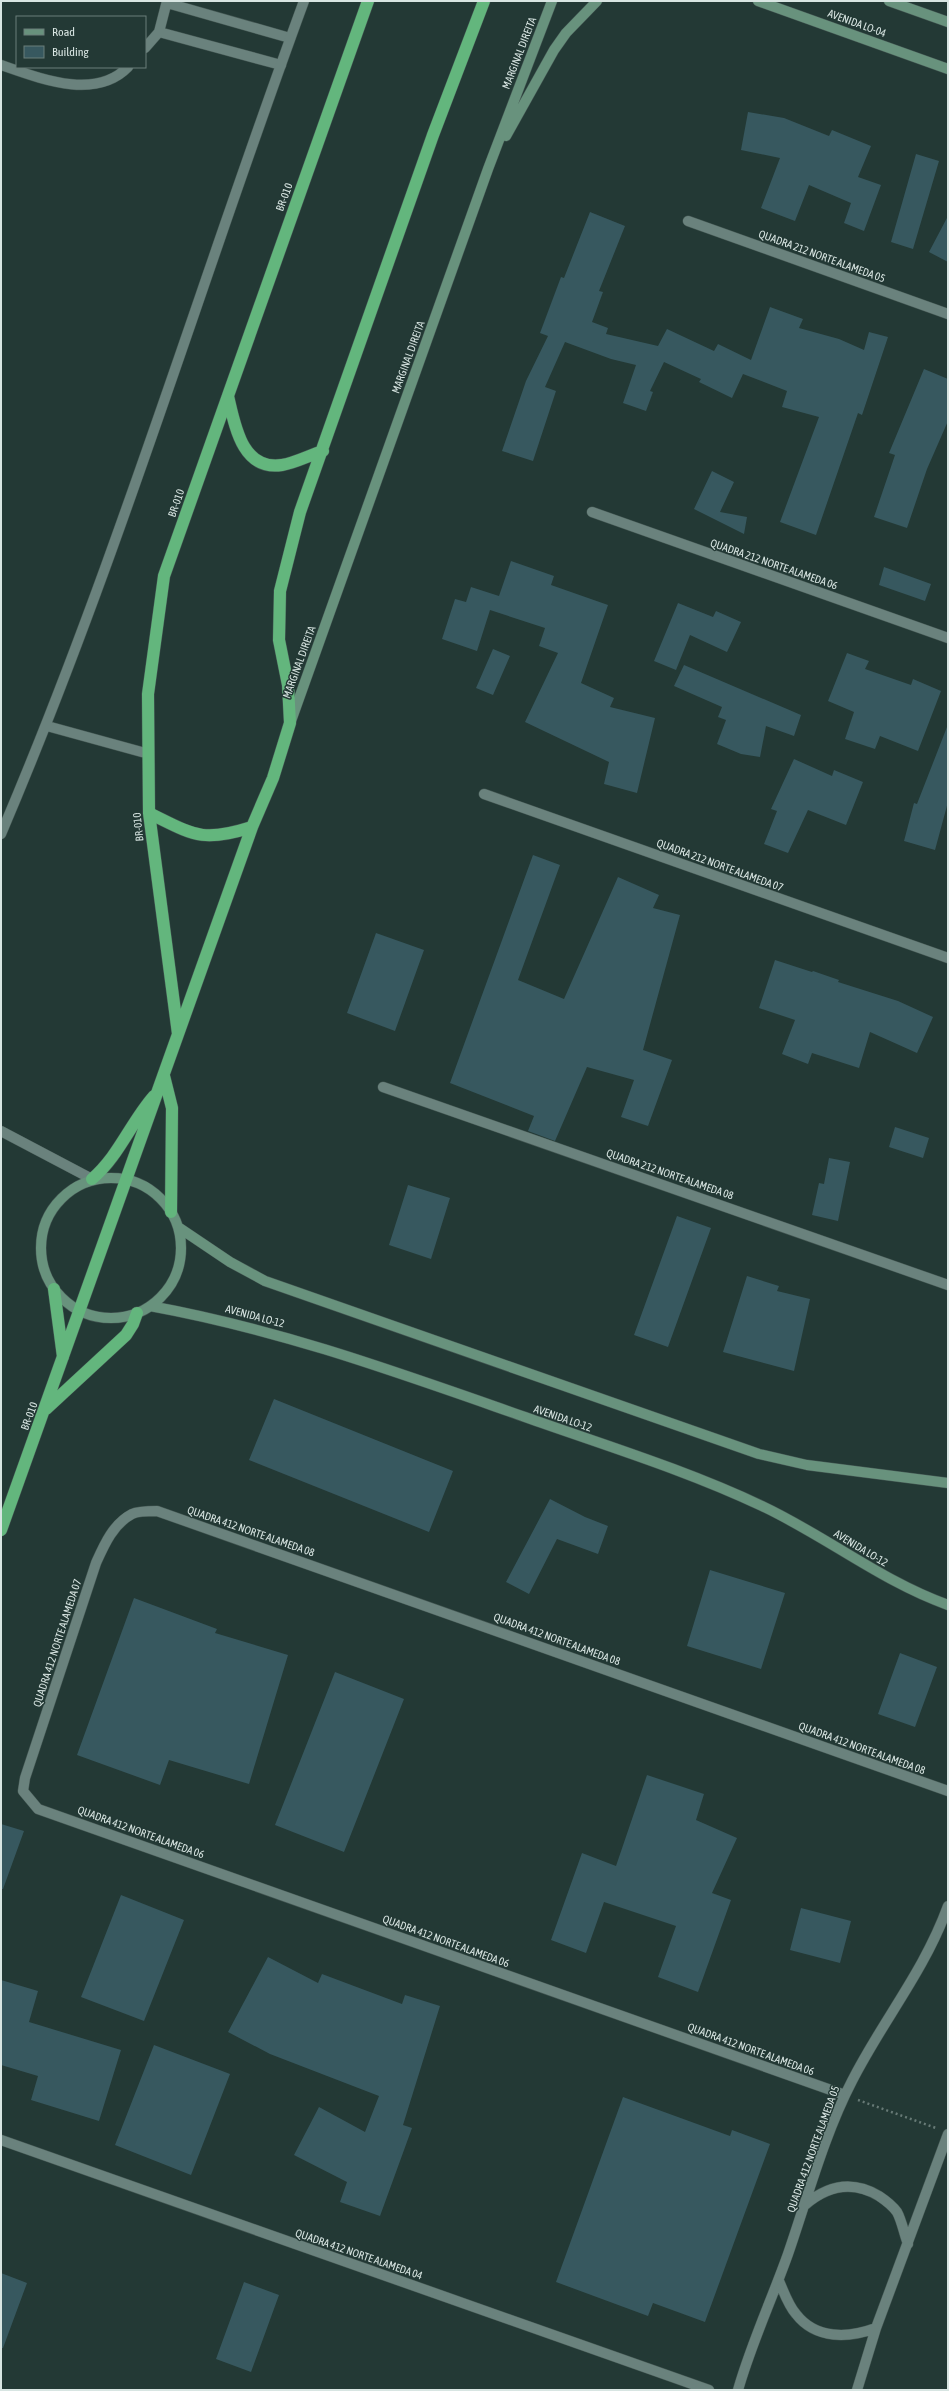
<svg xmlns="http://www.w3.org/2000/svg" width="949" height="2391" font-family="'Asap Condensed',sans-serif">
	<style>
		.building { fill: #37585f }
		.lines { fill: none; stroke-linecap: round; stroke-linejoin: round }
		.lane-casing { stroke: #445753; stroke-width: 11 }
		.street-casing { stroke: #445753; stroke-width: 11 }
		.secondary-casing { stroke: #445753; stroke-width: 11 }
		.highway-casing { stroke: #445753; stroke-width: 13 }
		.path { stroke: #677a76; stroke-width: 2.5; stroke-dasharray: 2 3; stroke-linecap: butt }
		.lane { stroke: #6a827d; stroke-width: 10 }
		.street { stroke: #6a827d; stroke-width: 10 }
		.secondary { stroke: #68927d; stroke-width: 10 }
		.highway { stroke: #63b67d; stroke-width: 12 }
		.labels { text-anchor: middle; dominant-baseline: central; stroke-width: 3; stroke-linejoin: round; paint-order: stroke }
		.street-label { font-size: 11px; fill: #d8e5e2; stroke: #233935 }
	</style>
	<rect width="100%" height="100%" fill="#233935"/>
	<path class="building" d="M748,112l36,6 45,18 3,-6 39,16 -13,31 23,8 -17,46 -20,-8 7,-20 -42,-18 -14,36 -34,-13 19,-50 -39,-8z
		M916,154l23,7 -26,88 -22,-7z
		M590,212l35,14 -26,65 4,1 -11,30 16,6 -2,6 52,12 9,-17 47,22 4,-7 33,16 19,-53 33,12 -4,9 40,11 25,11 5,-18 19,5 -26,78 -4,-2 -42,122 -36,-13 39,-105 -37,-10 5,-16 -44,-17 -11,24 -33,-16 2,-3 -37,-17 -14,29 3,1 -7,19 -23,-8 13,-38 -25,-6 -46,-17 -20,45 11,4 -23,70 -31,-10 24,-70 22,-45 -8,-3 21,-56 3,1z
		M948,216v46l-19,-10z
		M924,369l24,10v42l-21,48 -20,59 -33,-11 21,-62 -6,-2z
		M712,471l22,11 -14,30 27,5 -3,17 -50,-25z
		M511,561l43,15 -3,9 57,20 -27,78 33,15 -4,9 45,11 -18,75 -33,-9 5,-22 -84,-40 33,-69 -19,-7 6,-18 -55,-18 -13,41 -35,-12 13,-40 11,3 5,-15 28,9z
		M884,567l47,17 -6,17 -46,-16z
		M678,603l35,14 3,-6 25,11 -14,30 -37,-17 -14,35 -22,-9z
		M493,649l17,7 -17,39 -17,-7z
		M847,653l22,8 -4,8 46,16 2,-6 28,12 -23,60 -38,-15 -5,13 -30,-10 9,-27 -26,-11z
		M684,665l117,50 -7,21 -28,-10 -6,31 -19,-3 -24,-10 9,-24 -8,-3 4,-10 -48,-21z
		M947,727l1,75 -13,48 -31,-9 10,-38 3,1z
		M794,759l38,17 2,-6 29,12 -17,43 -38,-15 -20,43 -24,-9 13,-33 -6,-2z
		M533,855l27,10 -42,115 46,19 54,-122 41,18 -6,13 27,7 -37,135 29,10 -24,66 -27,-9 13,-37 -47,-13 -32,74 -27,-10 6,-15 -84,-33z
		M376,933l48,17 -29,81 -48,-18z
		M775,960l37,12 1,-1 26,9 -1,2 60,19 35,16 -16,36 -47,-21 -11,36 -47,-15 -4,11 -26,-10 13,-34 -36,-12z
		M895,1127l34,11 -6,20 -34,-11z
		M829,1158l21,4 -12,59 -26,-6 7,-32 5,1z
		M408,1185l42,13 -19,61 -42,-14z
		M677,1216l34,12 -43,119 -34,-12z
		M747,1276l32,10 -2,5 33,8 -16,72 -71,-19z
		M274,1399l179,72 -24,61 -180,-72z
		M550,1499l35,18 23,9 -10,28 -41,-15 -28,55 -23,-12z
		M710,1570l75,23 -24,76 -74,-23z
		M134,1598l83,31 -2,4 73,22 -39,129 -80,-24 -9,25 -83,-30z
		M900,1653l37,14 -22,60 -37,-13z
		M335,1672l69,27 -60,153 -69,-27z
		M647,1775l57,19 -8,26 41,18 -25,55 19,7 -33,92 -40,-15 18,-51 -72,-24 -18,51 -35,-13 31,-87 34,13z
		M1,1824l23,7 -21,58h-2z
		M121,1895l63,25 -40,101 -63,-24z
		M801,1908l50,13 -11,42 -50,-13z
		M268,1957l50,26 4,-9 80,30 3,-9 35,11 -37,119 9,3 -32,88 -40,-14 7,-20 -53,-27 25,-48 46,25 14,-36 -109,-42 -42,-22z
		M1,1980l37,11 -9,31 92,28 -22,71 -68,-21 7,-24 -37,-11z
		M154,2045l76,29 -39,101 -76,-30z
		M623,2097l107,39 2,-6 38,14 -65,178 -52,-19 -5,13 -92,-34z
		M1,2273l26,10 -24,65h-2z
		M244,2282l35,13 -28,77 -35,-13z"/>
	<g class="lines">
		<defs>
			<path id="lane" d="M167,3l123,35
				M159,32l122,33
				M145,48l14,-16 8,-31
				M1,65c38,13 94,36 127,2"/>
			<path id="street" d="M688,221l260,93
				M592,512l356,126
				M47,726l102,28
				M484,794l464,164
				M1,834c116,-272 201,-556 303,-833
				M383,1087l565,198
				M1,1131l91,48
				M845,2095l-807,-286 -15,-18 2,-13 71,-215c8,-18 17,-39 36,-49 6,-3 18,-3 25,-3l791,280
				M1,2140l708,250
				M805,2205c22,-19 47,-25 74,-9 6,4 13,9 18,16 5,9 7,22 11,32
				M779,2281c5,11 9,24 17,33 20,26 53,24 80,14
				M738,2390c13,-46 34,-91 50,-136 20,-58 36,-119 64,-173 31,-61 72,-109 96,-175
				M857,2390l19,-62 72,-194"/>
			<path id="secondary" d="M758,1l190,68
				M889,1l59,21
				M506,136l48,-86 12,-17 31,-32
				M291,721l197,-552 64,-168
				M41 1248a70 70 0 1 1 140 0a70 70 0 1 1-140 0Z
				M178,1227l52,35 35,19 494,173 48,11 141,18
				M150,1306c132,24 249,67 375,111 79,28 161,53 237,89 64,30 119,75 186,99"/>
			<path id="highway" d="M228,396c7,30 14,75 54,69 13,-2 28,-10 41,-14
				M149,813c45,22 53,30 103,14
				M178,1034l-29,-221 -1,-119 16,-118 204,-575
				M164,1076l8,32 -1,104
				M92,1179c27,-23 39,-57 62,-83
				M54,1289l9,68
				M46,1409l80,-74 7,-11 4,-11
				M1,1530l251,-703 21,-49 17,-55 -2,-38 -9,-45 1,-49 20,-79 133,-377 51,-134"/>
		</defs>
		<use href="#lane" class="lane-casing"/>
		<use href="#street" class="street-casing"/>
		<use href="#secondary" class="secondary-casing"/>
		<use href="#highway" class="highway-casing"/>
		<path class="path" d="M858,2100l78,28"/>
		<use href="#lane" class="lane"/>
		<use href="#street" class="street"/>
		<use href="#secondary" class="secondary"/>
		<use href="#highway" class="highway"/>
	</g>
	<g class="labels">
		<g class="street-label">
			<text transform="translate(857 23) rotate(20)">AVENIDA LO-04</text>
			<text transform="translate(519 53) rotate(-69)">MARGINAL DIREITA</text>
			<text transform="translate(284 197) rotate(-70)">BR-010</text>
			<text transform="translate(822 256) rotate(20)">QUADRA 212 NORTE ALAMEDA 05</text>
			<text transform="translate(408 357) rotate(-70)">MARGINAL DIREITA</text>
			<text transform="translate(176 503) rotate(-71)">BR-010</text>
			<text transform="translate(774 564) rotate(19)">QUADRA 212 NORTE ALAMEDA 06</text>
			<text transform="translate(299 662) rotate(-70)">MARGINAL DIREITA</text>
			<text transform="translate(138 827) rotate(-96)">BR-010</text>
			<text transform="translate(720 865) rotate(20)">QUADRA 212 NORTE ALAMEDA 07</text>
			<text transform="translate(670 1174) rotate(19)">QUADRA 212 NORTE ALAMEDA 08</text>
			<text transform="translate(255 1316) rotate(15)">AVENIDA LO-12</text>
			<text transform="translate(29 1416) rotate(-70)">BR-010</text>
			<text transform="translate(563 1418) rotate(19)">AVENIDA LO-12</text>
			<text transform="translate(251 1531) rotate(19)">QUADRA 412 NORTE ALAMEDA 08</text>
			<text transform="translate(861 1548) rotate(31)">AVENIDA LO-12</text>
			<text transform="translate(557 1639) rotate(20)">QUADRA 412 NORTE ALAMEDA 08</text>
			<text transform="translate(57 1643) rotate(-72)">QUADRA 412 NORTE ALAMEDA 07</text>
			<text transform="translate(862 1748) rotate(20)">QUADRA 412 NORTE ALAMEDA 08</text>
			<text transform="translate(141 1832) rotate(20)">QUADRA 412 NORTE ALAMEDA 06</text>
			<text transform="translate(446 1941) rotate(20)">QUADRA 412 NORTE ALAMEDA 06</text>
			<text transform="translate(751 2049) rotate(20)">QUADRA 412 NORTE ALAMEDA 06</text>
			<text transform="translate(813 2149) rotate(-70)">QUADRA 412 NORTE ALAMEDA 05</text>
			<text transform="translate(359 2254) rotate(19)">QUADRA 412 NORTE ALAMEDA 04</text>
		</g>
	</g>
	<rect width="949" height="2391" fill="none" stroke="#d8e5e2" stroke-width="4"/>
	<rect x="16" y="16" width="130" height="52" fill="#233935" stroke="#6b7e7a"/>
	<rect x="24" y="29" width="20" height="6" fill="#68927d" stroke="#6b7e7a"/>
	<text x="52" y="36" font-size="12" fill="#d8e5e2">Road</text>
	<rect x="24" y="46" width="20" height="12" fill="#37585f" stroke="#6b7e7a"/>
	<text x="52" y="56" font-size="12" fill="#d8e5e2">Building</text>
</svg>
